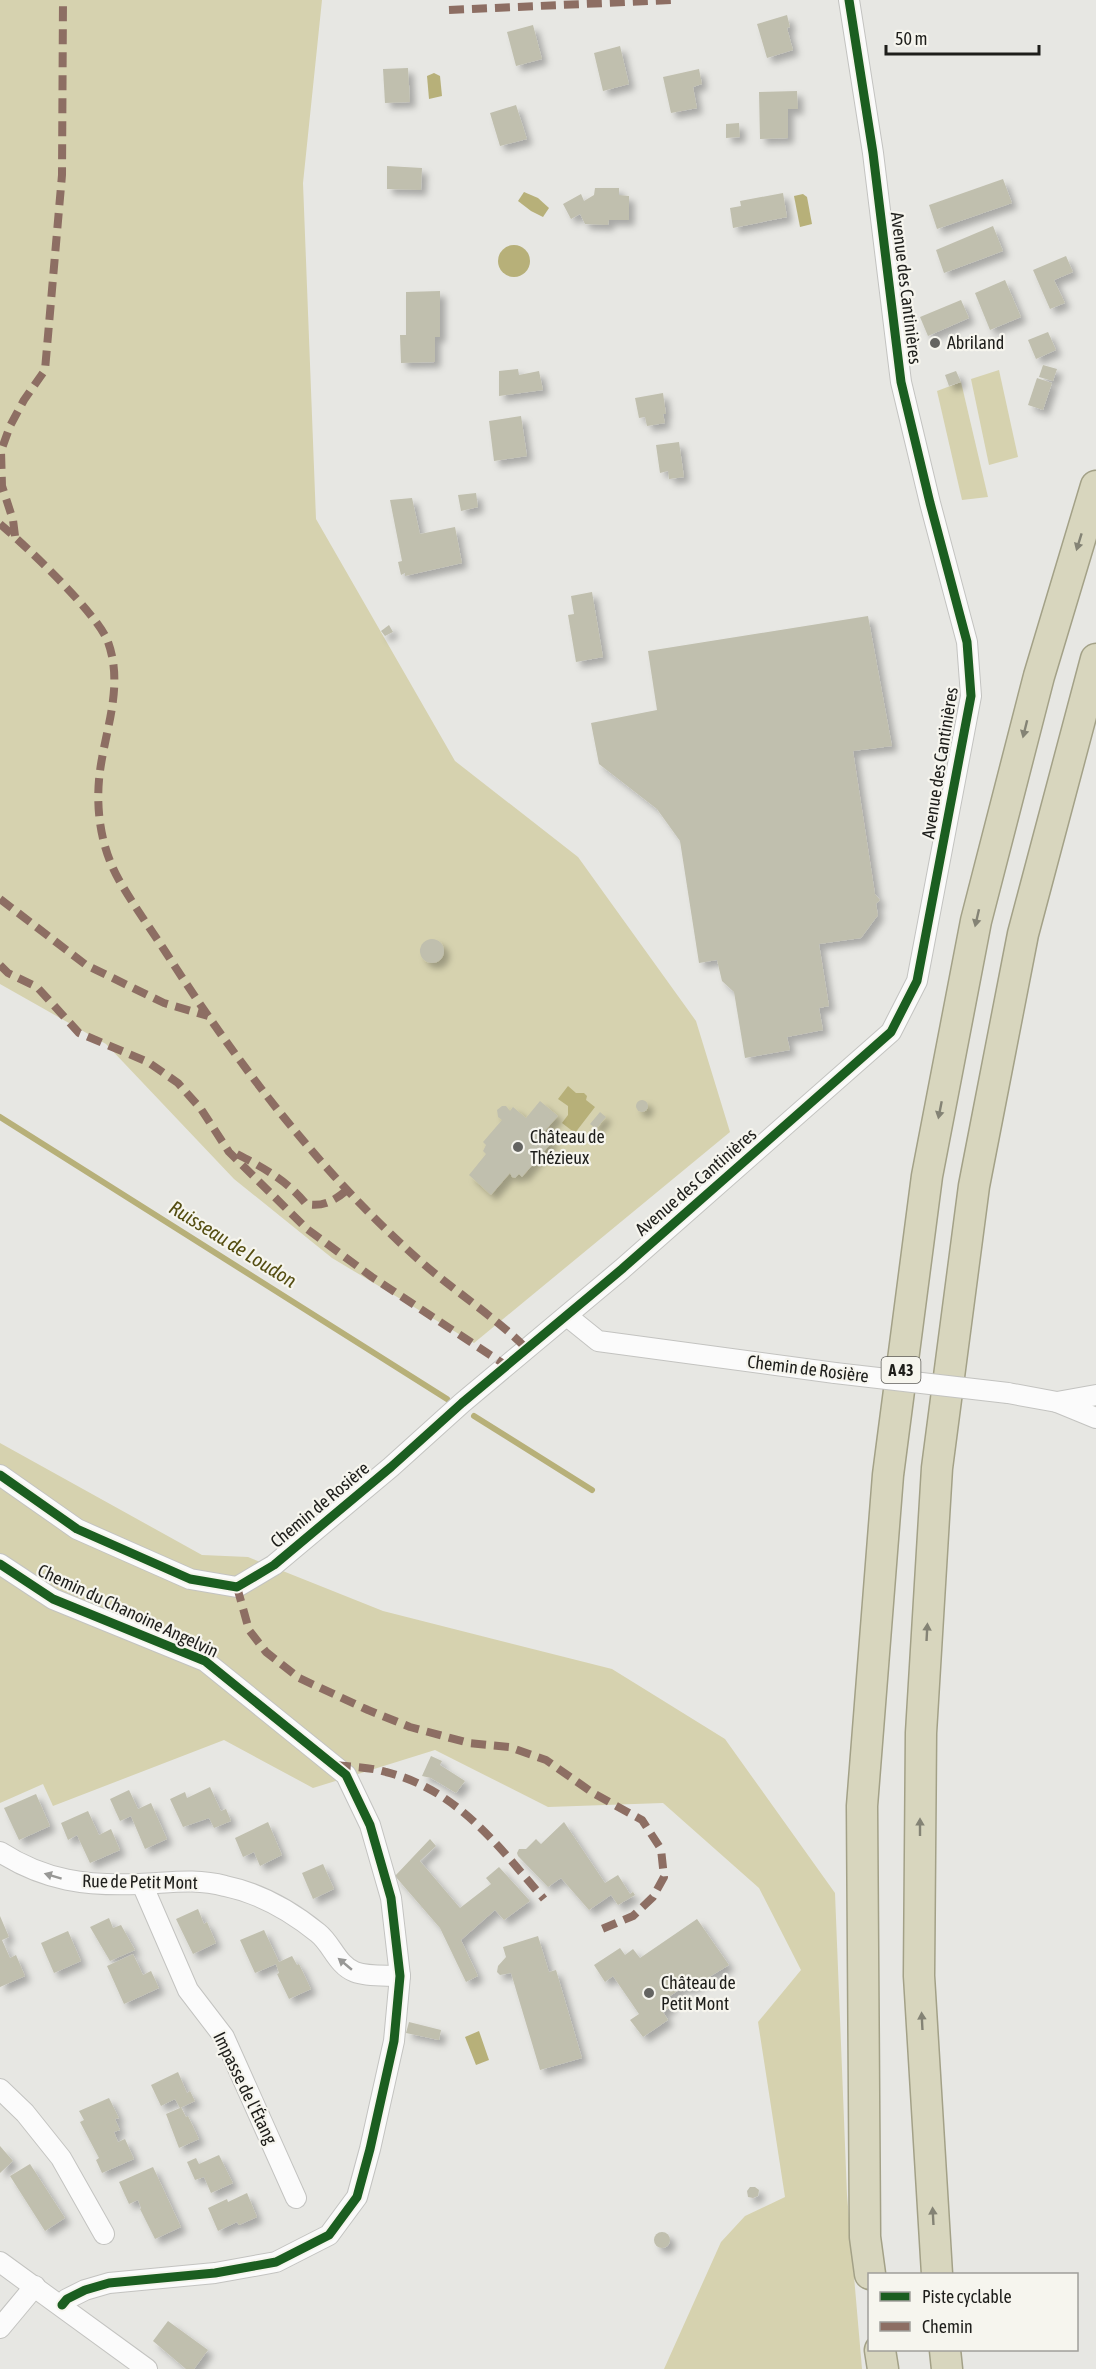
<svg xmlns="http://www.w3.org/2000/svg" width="1096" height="2369" viewBox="0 0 1096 2369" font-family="'Asap Condensed',sans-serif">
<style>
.green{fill:#d6d2af}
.water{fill:#b7b079}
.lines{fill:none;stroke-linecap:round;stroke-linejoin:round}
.stream{stroke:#b7b079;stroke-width:6}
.building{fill:#c0bfae;filter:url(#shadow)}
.minor-casing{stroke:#c3c3c0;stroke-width:22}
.highway-casing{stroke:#a3a187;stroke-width:33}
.minor{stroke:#fbfbfb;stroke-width:20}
.highway{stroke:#d8d6be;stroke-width:30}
.minor-bridge-casing{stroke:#c3c3c0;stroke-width:22;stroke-linecap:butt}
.minor-bridge{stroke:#fbfbfb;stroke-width:20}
.quiet{stroke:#8d6e63;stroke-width:8;stroke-dasharray:15 8;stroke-linecap:butt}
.cycleway-casing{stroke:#f6f5ee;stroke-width:13}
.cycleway{stroke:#1b5e20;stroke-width:9}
.oneway{fill:#848375}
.oneway2{fill:#989896}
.poi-dot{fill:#646461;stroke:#f6f5ee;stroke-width:2}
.labels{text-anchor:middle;stroke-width:4.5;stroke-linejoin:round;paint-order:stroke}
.shield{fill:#f6f5ee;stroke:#5f5e5a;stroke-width:1.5}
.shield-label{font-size:16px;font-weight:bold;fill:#1e1e1b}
.street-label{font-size:18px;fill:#1e1e1b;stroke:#f6f5ee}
.poi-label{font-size:18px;fill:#1e1e1b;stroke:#f6f5ee;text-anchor:start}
.water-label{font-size:20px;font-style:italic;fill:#544d11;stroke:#f6f5ee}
</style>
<defs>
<filter id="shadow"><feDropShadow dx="5.5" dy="5.5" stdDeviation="3" flood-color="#0004"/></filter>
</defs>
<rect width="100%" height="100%" fill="#e7e7e3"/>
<g class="green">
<polygon points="0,0 322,0 303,183 316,519 455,761 578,857 696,1021 730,1132 474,1343 332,1258 234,1179 106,1044 0,984"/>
<polygon points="999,370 1018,457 989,465 971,379"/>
<polygon points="961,382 988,497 962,500 937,391"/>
<polygon points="0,1443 202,1555 248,1557 383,1611 612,1669 725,1739 835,1893 847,2195 862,2369 664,2369 721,2242 745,2216 785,2197 758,2022 801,1970 759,1888 663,1803 548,1807 435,1750 313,1788 224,1740 53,1806 43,1784 0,1803"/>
</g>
<g class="water">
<polygon points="434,73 440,76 442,96 429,99 427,76"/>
<polygon points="524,192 538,198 549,208 543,217 531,211 518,201"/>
<polygon points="803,194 807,197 812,224 800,227 794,196"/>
<circle cx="514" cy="261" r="16"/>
<polygon points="568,1086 576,1093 584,1093 587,1096 586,1100 595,1107 575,1133 562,1123 568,1115 568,1106 558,1099"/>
<polygon points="479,2031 489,2060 476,2065 465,2037"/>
</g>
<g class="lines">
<g class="stream">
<polyline points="0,1117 447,1399"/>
<polyline points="474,1416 592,1490"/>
</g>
</g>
<g class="building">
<polygon points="787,15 790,27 787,28 793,50 767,58 757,24"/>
<polygon points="533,25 542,59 516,66 507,32"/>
<polygon points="620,46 629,84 603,91 594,53"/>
<polygon points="408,68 410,102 385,103 383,69"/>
<polygon points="699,69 702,84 693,87 697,108 671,113 663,77"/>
<polygon points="797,91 798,109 788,109 788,138 760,139 759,92"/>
<polygon points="516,105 527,139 500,146 490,113"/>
<polygon points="739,123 740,137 726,138 726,124"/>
<polygon points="387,166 422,168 421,190 387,189"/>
<polygon points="1003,179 1012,203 937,229 929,205"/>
<polygon points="595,188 619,188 619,195 629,196 629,220 609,220 608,225 585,224 580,214 571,219 563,204 581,194 584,201 594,195"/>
<polygon points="783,193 787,217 733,228 730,208 741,206 740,201"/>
<polygon points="993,226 1003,251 944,273 936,250"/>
<polygon points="1066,256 1073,272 1054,280 1065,303 1050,309 1033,270"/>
<polygon points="1005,280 1021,317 990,330 975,293"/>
<polygon points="440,291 440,337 435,337 435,362 401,363 400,335 406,335 406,292"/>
<polygon points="961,300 969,318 928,336 920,317"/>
<polygon points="1048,332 1056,350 1036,359 1028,340"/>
<polygon points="1043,365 1057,369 1053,381 1039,377"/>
<polygon points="518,369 519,375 539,371 543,390 499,396 499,371"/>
<polygon points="956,371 961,382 949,386 945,375"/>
<polygon points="1037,378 1052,383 1043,410 1028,405"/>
<polygon points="663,393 666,414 663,414 665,423 647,426 645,417 639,418 635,398"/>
<polygon points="521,416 527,456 494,461 489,421"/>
<polygon points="679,442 684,477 669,479 668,471 660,473 656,445"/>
<polygon points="476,493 478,507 461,511 458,495"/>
<polygon points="412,498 420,534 455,527 462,563 405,576 405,573 401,575 398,562 402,561 390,500"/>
<polygon points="592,592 603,657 576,662 568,615 574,614 571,596"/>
<polygon points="868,616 892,746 853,751 875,894 880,900 876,904 878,915 861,938 819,944 829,1006 819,1008 823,1030 787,1037 790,1050 745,1058 734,992 722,981 717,960 699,963 680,841 657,809 599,764 591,723 657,710 648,651"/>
<polygon points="389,625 393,632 385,636 381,631"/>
<circle cx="432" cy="951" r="12"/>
<circle cx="642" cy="1106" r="6"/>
<polygon points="540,1101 558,1116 543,1133 553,1141 522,1177 519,1174 515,1178 512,1177 510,1173 491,1195 469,1175 486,1154 483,1151 486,1145 483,1142 502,1120 498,1117 497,1110 502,1106 506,1106 510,1111 513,1107 526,1118"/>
<polygon points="600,1112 606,1117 596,1129 590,1124"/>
<polygon points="431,1756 442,1761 440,1765 465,1781 456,1793 431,1778 422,1776"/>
<polygon points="210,1787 221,1811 226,1809 231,1821 214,1828 209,1818 183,1827 170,1799 185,1792 187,1798"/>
<polygon points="129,1790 138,1809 151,1803 167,1839 145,1849 131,1816 120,1821 110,1799"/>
<polygon points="36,1794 50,1826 19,1840 4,1808"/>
<polygon points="88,1811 99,1835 111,1829 120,1850 90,1863 77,1835 68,1840 61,1823"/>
<polygon points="268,1822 282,1855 260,1866 254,1852 243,1857 235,1838"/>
<polygon points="564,1822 605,1883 618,1875 630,1894 633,1892 635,1895 618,1905 611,1895 589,1910 561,1878 548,1887 518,1856 517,1853 519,1849 526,1849 536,1839 541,1844"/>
<polygon points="430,1839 436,1846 420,1861 460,1908 491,1884 486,1878 499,1867 530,1901 504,1920 495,1910 461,1940 478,1976 466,1982 440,1928 395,1876"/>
<polygon points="323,1864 334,1889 313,1899 302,1873"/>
<polygon points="198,1909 204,1924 207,1922 216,1943 193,1954 176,1919"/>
<polygon points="0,1916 9,1937 2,1940 10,1958 16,1955 25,1976 0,1987"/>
<polygon points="109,1918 113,1928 121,1925 135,1950 110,1961 90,1927"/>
<polygon points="697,1919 729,1965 691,1988 682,1988 667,1998 672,2006 663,2012 668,2020 643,2037 630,2020 639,2014 613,1976 605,1982 594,1965 620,1948 625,1955 633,1949 640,1958"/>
<polygon points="264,1930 279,1962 292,1956 297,1965 299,1964 311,1989 289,1999 277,1974 279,1973 276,1964 255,1973 240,1940"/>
<polygon points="68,1931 81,1961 54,1973 41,1943"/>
<polygon points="538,1936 549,1972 556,1970 582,2058 540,2070 511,1973 500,1975 497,1972 498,1966 506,1957 503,1947"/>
<polygon points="133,1954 143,1975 151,1971 159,1988 124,2004 107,1966"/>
<polygon points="409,2022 441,2030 439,2040 406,2033"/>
<polygon points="178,2072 187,2093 190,2091 195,2101 180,2108 181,2107 186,2117 188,2116 199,2139 179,2148 166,2114 180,2108 175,2099 161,2106 151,2085"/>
<polygon points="109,2098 119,2118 115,2119 120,2130 114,2132 118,2142 125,2139 134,2159 102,2173 96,2160 99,2158 80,2122 84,2120 79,2111"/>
<polygon points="0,2146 13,2161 0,2173"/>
<polygon points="219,2155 233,2183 211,2193 204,2177 195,2180 187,2162 196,2158 199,2164"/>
<polygon points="30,2164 65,2218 45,2231 10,2176"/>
<polygon points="153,2167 181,2227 155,2239 140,2209 141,2208 138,2200 129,2204 119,2182"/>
<polygon points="750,2187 755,2187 759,2190 758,2196 753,2198 748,2197 747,2191"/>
<polygon points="247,2193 257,2217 239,2225 237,2222 218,2231 208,2208 227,2199 228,2202"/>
<circle cx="662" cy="2240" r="8"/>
<polygon points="168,2321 208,2350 194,2369 186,2369 153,2341"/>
</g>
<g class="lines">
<g class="minor-casing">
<g id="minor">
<polyline points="567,1316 598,1341 835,1373"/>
<polyline points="1008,1393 1057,1402"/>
<polyline points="1096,1395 1057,1402 1096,1418"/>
<polyline points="0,1475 77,1529 190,1579 237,1587 274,1565 391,1467 462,1403 622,1269 891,1032 917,981 971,696 967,642 930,503 901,382 873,153 849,0"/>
<polyline points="0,1564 53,1599 205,1661 346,1775 370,1825 391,1898 400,1976 394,2041 370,2149 357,2197 329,2235 276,2262 215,2273 109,2283 85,2290 67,2299 62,2305"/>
<path d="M0 1852C45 1881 87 1886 139 1884 169 1883 195 1878 225 1886 259 1893 291 1911 318 1933 332 1944 337 1965 355 1972 368 1977 387 1975 400 1976"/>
<polyline points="142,1884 188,1990 224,2037 296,2198"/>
<polyline points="0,2089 25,2113 61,2158 104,2234"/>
<polyline points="0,2262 147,2369"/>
<polyline points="0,2328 35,2286"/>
</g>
</g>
<g class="highway-casing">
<g id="highway">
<polyline points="870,2274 865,2237 862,1806 888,1475 927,1176 976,921 1039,676 1096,486"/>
<polyline points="937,2274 919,1976 921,1733 937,1468 974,1186 1023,934 1096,659"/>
<polyline points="880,2350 883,2369"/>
<polyline points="945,2350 947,2369"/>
</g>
</g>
<use href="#minor" class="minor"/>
<use href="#highway" class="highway"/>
<g class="minor-bridge-casing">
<polyline id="minor-bridge" points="835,1373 1008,1393"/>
</g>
<use href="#minor-bridge" class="minor-bridge"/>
<g class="quiet">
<polyline points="449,10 672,0"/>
<path d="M0 524C25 545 98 614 108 642 125 689 103 734 99 780 96 814 102 850 119 880 135 908 155 935 172 962 243 1071 322 1174 419 1260 454 1291 494 1316 527 1349"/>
<polyline points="15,536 13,520 2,486 1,451 10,426 24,400 45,370 62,175 63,0"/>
<polyline points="0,899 86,965 164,1003 208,1016"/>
<polyline points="0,965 8,973 37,987 79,1033 148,1062 178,1083 201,1109 229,1152 307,1229 372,1277 507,1366"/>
<path d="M237 1154C262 1167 288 1181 306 1204 323 1207 334 1201 347 1190"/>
<polyline points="237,1587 249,1630 266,1652 299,1678 368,1710 410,1727 469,1743 509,1747 546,1760 593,1793 642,1820 661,1849 664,1877 653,1897 633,1916 602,1929"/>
<path d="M336 1765C352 1767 370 1767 386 1772 458 1790 498 1846 544 1899"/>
</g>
<g class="cycleway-casing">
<g id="cycleway">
<polyline points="0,1475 77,1529 190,1579 237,1587 274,1565 391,1467 462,1403 622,1269 891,1032 917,981 971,696 967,642 930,503 901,382 873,153 849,0"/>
<polyline points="0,1564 53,1599 205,1661 346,1775 370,1825 391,1898 400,1976 394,2041 370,2149 357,2197 329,2235 276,2262 215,2273 109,2283 85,2290 67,2299 62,2305"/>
</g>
</g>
<use href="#cycleway" class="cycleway"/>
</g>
<defs><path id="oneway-solid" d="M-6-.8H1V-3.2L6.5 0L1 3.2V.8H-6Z" transform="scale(1.5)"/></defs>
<g class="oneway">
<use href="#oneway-solid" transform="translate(1079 542) rotate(107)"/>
<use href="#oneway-solid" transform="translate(1025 729) rotate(104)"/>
<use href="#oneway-solid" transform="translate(977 918) rotate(103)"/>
<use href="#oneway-solid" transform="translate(940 1110) rotate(101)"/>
<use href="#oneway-solid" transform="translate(927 1632) rotate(-87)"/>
<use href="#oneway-solid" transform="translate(920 1827) rotate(-90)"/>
<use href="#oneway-solid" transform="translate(922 2021) rotate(-93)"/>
<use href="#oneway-solid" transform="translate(933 2216) rotate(-93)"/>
</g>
<g class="oneway2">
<use href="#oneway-solid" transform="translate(53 1876) rotate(-163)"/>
<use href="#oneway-solid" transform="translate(345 1964) rotate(-140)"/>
</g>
<g class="poi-dot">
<circle cx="935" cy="343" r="6"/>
<circle cx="518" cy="1147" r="6"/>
<circle cx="649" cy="1993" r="6"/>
</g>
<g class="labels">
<rect class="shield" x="881.5" y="1357" width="39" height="26" rx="4.5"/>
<g class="shield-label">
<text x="901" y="1376">A 43</text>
</g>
<g class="street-label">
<text transform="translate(906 288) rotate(83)" y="6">Avenue des Cantinières</text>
<text transform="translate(940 763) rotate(-81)" y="6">Avenue des Cantinières</text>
<text transform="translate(696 1182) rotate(-41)" y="6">Avenue des Cantinières</text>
<text transform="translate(808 1369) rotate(7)" y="6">Chemin de Rosière</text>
<text transform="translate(320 1505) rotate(-40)" y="6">Chemin de Rosière</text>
<text transform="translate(128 1611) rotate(25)" y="6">Chemin du Chanoine Angelvin</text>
<text transform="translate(140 1882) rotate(1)" y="6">Rue de Petit Mont</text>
<text transform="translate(245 2088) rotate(64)" y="6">Impasse de l'Étang</text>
</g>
<g class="poi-label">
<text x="947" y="349">Abriland</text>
<text x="530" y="1143">Château de<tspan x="530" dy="21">Thézieux</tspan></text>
<text x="661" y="1989">Château de<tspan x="661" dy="21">Petit Mont</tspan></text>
</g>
<g class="water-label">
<text transform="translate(233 1244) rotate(32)" y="7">Ruisseau de Loudon</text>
</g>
</g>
<rect x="868" y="2273" width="210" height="78" fill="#f6f5ee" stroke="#a09f9a" stroke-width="1.5"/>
<rect x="880" y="2292" width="30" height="9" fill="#1b5e20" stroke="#a09f9a" stroke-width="1.5"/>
<text x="922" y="2303" font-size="18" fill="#1e1e1b">Piste cyclable</text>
<rect x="880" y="2322" width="30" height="9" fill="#8d6e63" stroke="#a09f9a" stroke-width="1.5"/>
<text x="922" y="2333" font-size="18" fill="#1e1e1b">Chemin</text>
<path d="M886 45v9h153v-9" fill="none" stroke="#1e1e1b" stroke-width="3"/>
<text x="895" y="45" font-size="18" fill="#1e1e1b" stroke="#f6f5ee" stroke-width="4.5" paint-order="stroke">50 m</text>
</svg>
